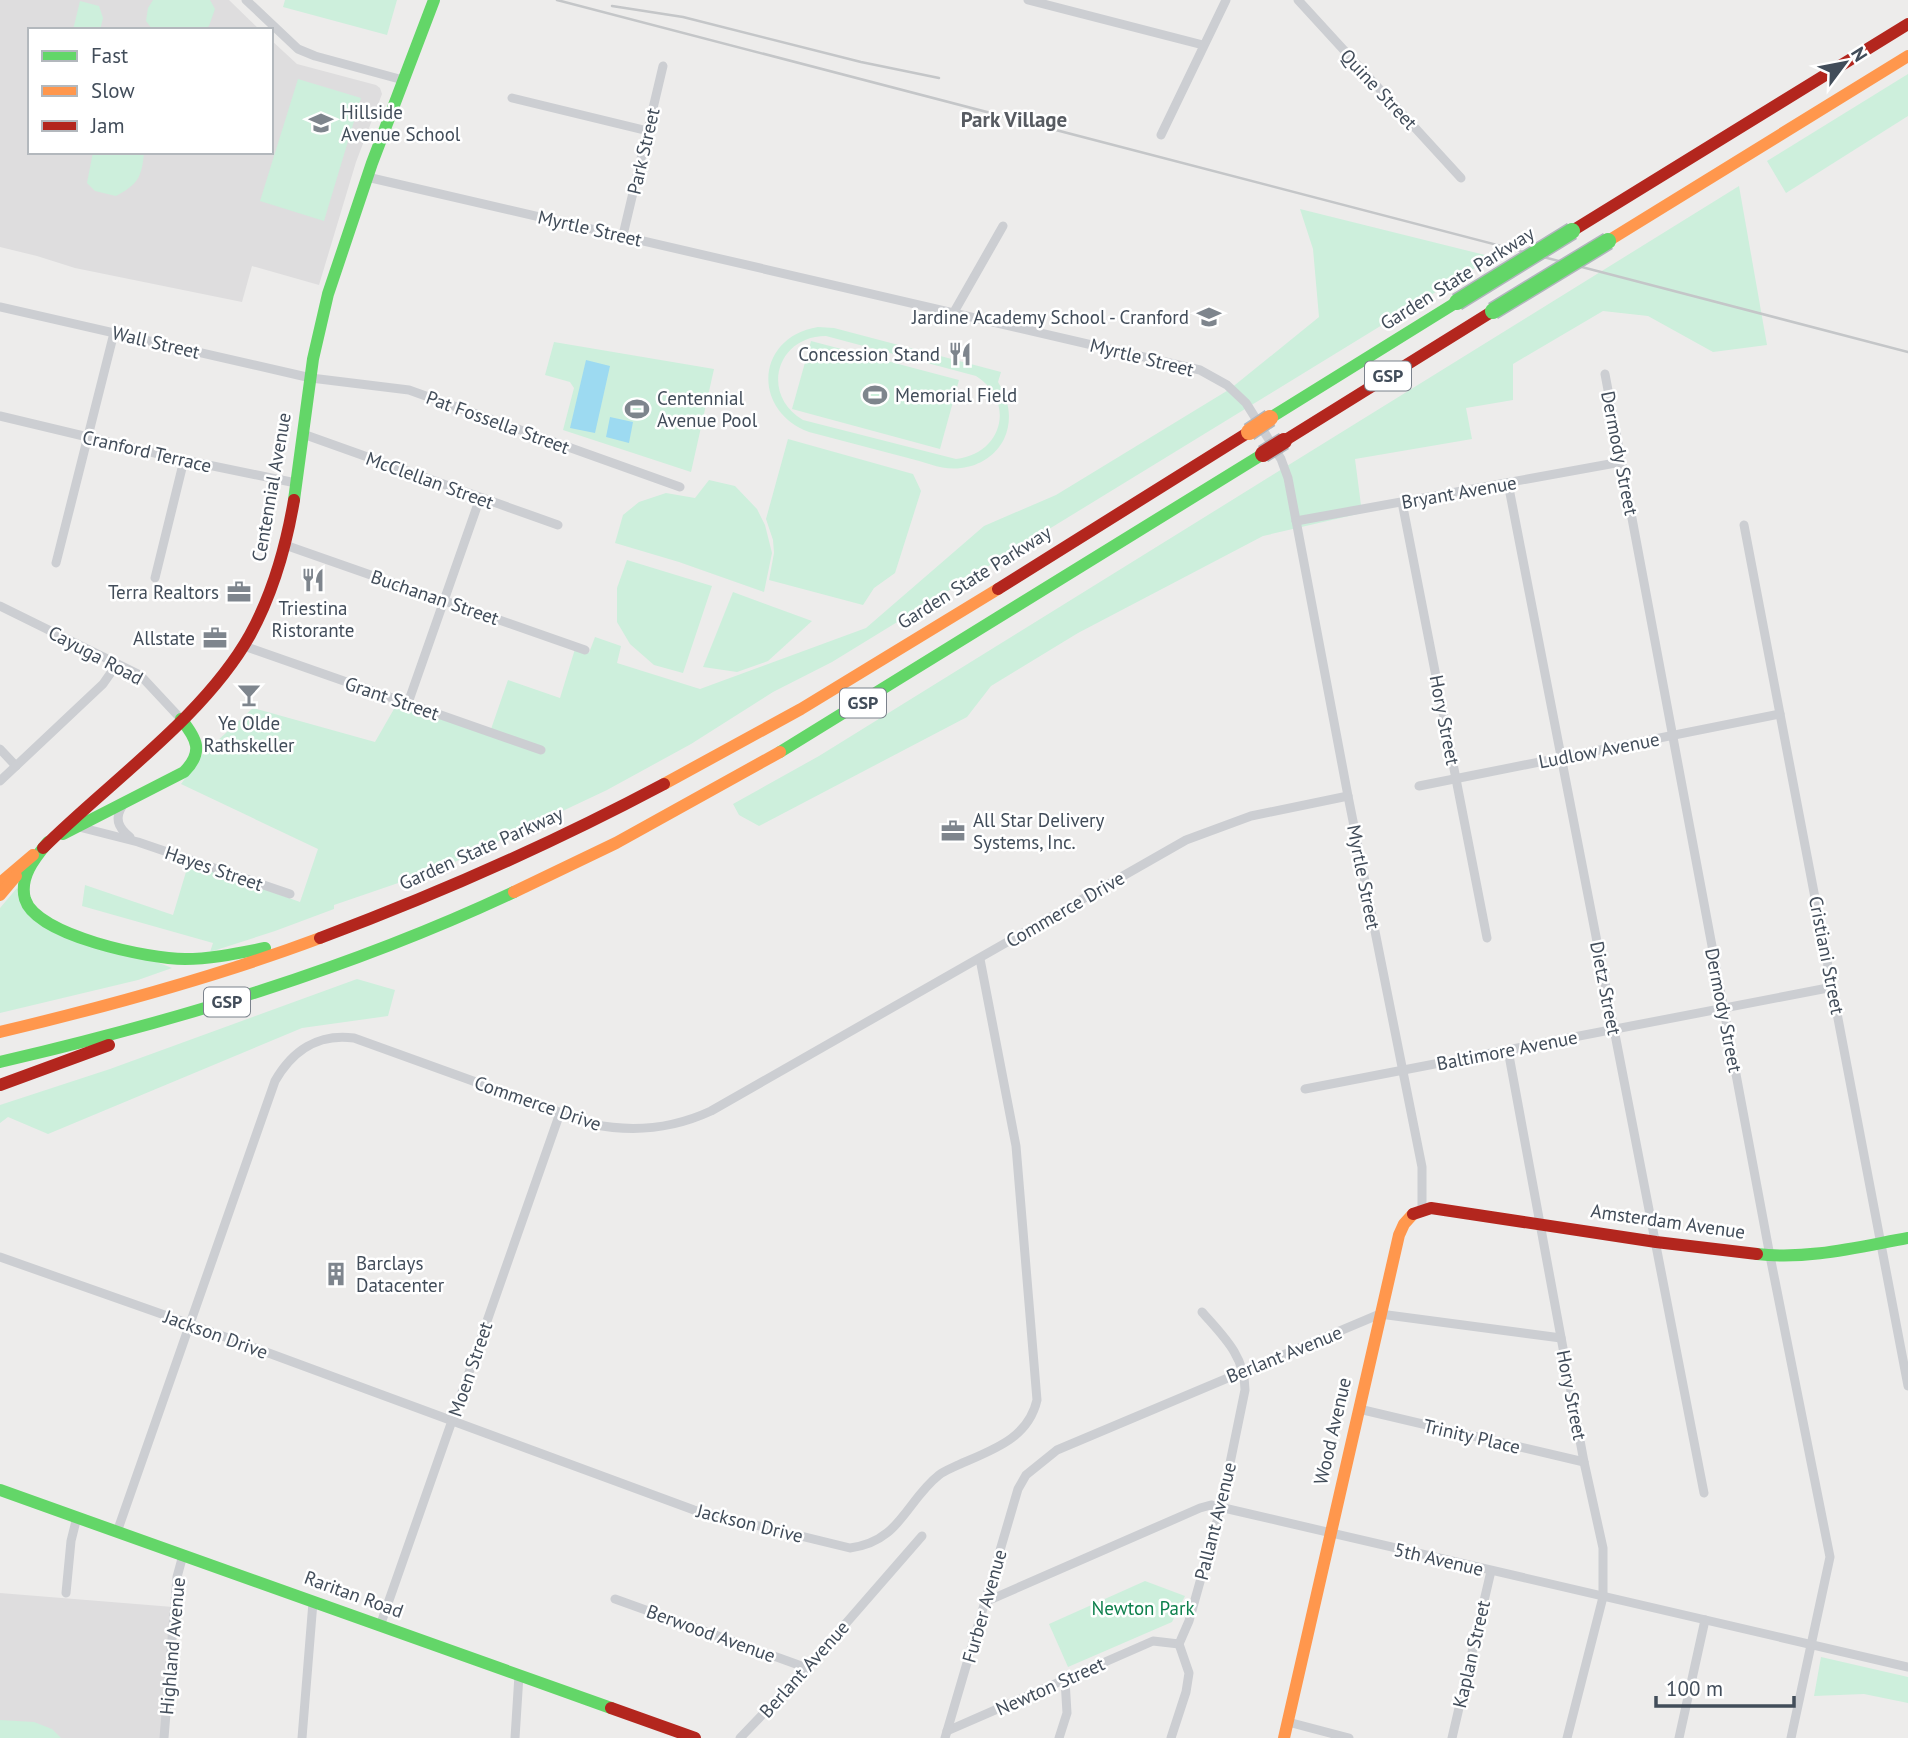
<svg xmlns="http://www.w3.org/2000/svg" width="1908" height="1738" viewBox="0 0 1908 1738" font-family="'PT Sans',sans-serif">
<style>
.education{fill:#deddde}
.green{fill:#cdefdc;fill-rule:evenodd}
.water{fill:#9ddaf1}
.lines{fill:none;stroke-linecap:round;stroke-linejoin:round}
.street{stroke:#ccced2;stroke-width:9}
.fast{stroke:#63d668;stroke-width:12}
.slow{stroke:#ff974d;stroke-width:12}
.jam{stroke:#b3261e;stroke-width:12}
.rail{stroke:#c4c6c8;stroke-width:2.5}
.fast-bridge-casing{stroke:#b0b5bc;stroke-width:19;stroke-linecap:butt}
.slow-bridge-casing{stroke:#b0b5bc;stroke-width:19;stroke-linecap:butt}
.jam-bridge-casing{stroke:#b0b5bc;stroke-width:19;stroke-linecap:butt}
.fast-bridge{stroke:#63d668;stroke-width:16}
.slow-bridge{stroke:#ff974d;stroke-width:16}
.jam-bridge{stroke:#b3261e;stroke-width:16}
.labels{text-anchor:middle;stroke-width:5;stroke-linejoin:round;paint-order:stroke}
.shield{fill:#fff;stroke:#7b828c;stroke-width:2}
.shield-label{font-size:18px;font-weight:bold;fill:#424d5a}
.street-label{font-size:19px;fill:#424d5a;stroke:#fff}
.poi-label{font-size:19px;fill:#424d5a;stroke:#fff;text-anchor:start}
.park-label{font-size:19px;fill:#0e804d;stroke:#fff}
.neighbourhood-label{font-size:21px;font-weight:bold;fill:#575b61;stroke:#fff}
</style>
<rect width="100%" height="100%" fill="#edeceb"/>
<g class="education">
<polygon points="0,0 229,0 260,30 30,30 30,152 271,152 271,40 297,64 376,85 380,88 382,94 356,162 319,285 252,266 242,302 75,268 37,256 0,247"/>
<polygon points="0,1593 173,1607 163,1738 0,1738"/>
</g>
<g class="green">
<polygon points="153,0 210,0 215,9 209,26 203,30 143,30 144,27 152,29 146,21 148,8"/>
<polygon points="285,0 397,0 387,35 283,7"/>
<polygon points="80,1 99,6 103,18 100,30 73,30"/>
<polygon points="1908,74 1908,116 1786,193 1767,161"/>
<polygon points="298,79 361,98 324,221 260,201"/>
<path d="M93 152H144C142 177 138 184 116 196L95 191 87 183Z"/>
<polygon points="1739,186 1767,345 1713,352 1648,316 1603,311 1513,364 1513,400 1466,408 1472,439 1355,459 1362,513 1263,536 1078,633 991,686 967,717 759,826 739,815 733,804 819,756"/>
<polygon points="1300,209 1493,257 832,662 773,692 691,744 607,790 442,868 334,905 334,909 275,931 210,952 213,943 82,906 85,885 173,915 189,862 300,902 318,849 181,784 202,755 253,708 375,742 398,702 490,732 508,680 560,698 575,649 589,653 595,637 621,646 617,663 700,689 866,628 984,526 1056,495 1230,389 1319,317 1313,249"/>
<path d="M818 327 834 328 1001 372 998 382C1009 400 1013 419 1004 439 996 455 980 466 961 468 944 471 925 462 908 458 875 449 842 441 809 432 751 410 756 337 818 327ZM826 336 976 376C1016 401 1003 454 956 459L803 420C760 395 776 336 826 336Z"/>
<polygon points="811,341 959,380 940,449 792,409"/>
<polygon points="554,342 714,369 691,472 563,430 574,388 570,382 545,375"/>
<polygon points="788,439 913,474 921,491 895,573 874,588 863,605 769,580 774,553 773,540 766,519"/>
<polygon points="709,480 735,486 757,509 765,525 772,553 764,592 679,562 615,543 623,515 639,502 666,493 695,498"/>
<polygon points="627,560 712,586 683,673 654,665 630,644 617,622 617,588"/>
<polygon points="733,592 812,621 768,661 737,672 703,667"/>
<polygon points="17,888 25,911 172,968 138,980 0,1013 0,908"/>
<polygon points="357,979 395,990 388,1016 302,1028 48,1134 8,1117 0,1123 0,1105 110,1069"/>
<polygon points="1145,1581 1185,1596 1172,1622 1068,1667 1049,1624"/>
<polygon points="1821,1657 1908,1677 1908,1703 1864,1694 1814,1696"/>
<polygon points="0,1720 34,1722 52,1729 61,1738 0,1738"/>
</g>
<g class="water">
<polygon points="586,360 610,366 595,433 570,428"/>
<polygon points="610,417 633,422 629,443 606,437"/>
</g>
<g class="lines">
<g class="street">
<polyline points="246,0 298,49 315,56 403,80"/>
<polyline points="1028,0 1203,45"/>
<polyline points="1298,0 1461,178"/>
<polyline points="512,98 648,131"/>
<polyline points="1161,135 1226,0"/>
<polyline points="367,177 1200,370 1227,385 1246,403 1281,459 1288,478 1348,796 1422,1167 1422,1209"/>
<polyline points="623,235 663,66"/>
<polyline points="0,307 311,378 409,390 680,487"/>
<polyline points="954,312 1003,226"/>
<polyline points="1605,374 1770,1256 1830,1557 1791,1738"/>
<polyline points="0,416 184,460 296,483"/>
<polyline points="303,434 558,525"/>
<polyline points="1508,483 1704,1493"/>
<polyline points="1402,502 1487,938"/>
<polyline points="1296,521 1621,462"/>
<polyline points="1744,525 1908,1386"/>
<polyline points="285,545 585,650"/>
<polyline points="56,563 114,333"/>
<polyline points="155,578 184,460"/>
<polyline points="0,606 140,675 181,719"/>
<polyline points="244,646 541,750"/>
<polyline points="408,703 480,498"/>
<polyline points="0,749 16,766"/>
<polyline points="0,781 103,684 117,664"/>
<polyline points="1419,786 1780,714"/>
<path d="M123 805C114 818 118 828 130 837"/>
<polyline points="79,827 138,842 290,894"/>
<polyline points="1508,1050 1584,1462 1603,1548 1603,1597 1567,1738"/>
<polyline points="1305,1089 1833,987"/>
<path d="M0 1257 190 1324 694 1510 850 1548C900 1542 906 1501 939 1475 944 1471 952 1468 958 1465 992 1450 1028 1439 1037 1400L1016 1146 980 959"/>
<polyline points="1359,1409 1584,1462"/>
<path d="M117 1532 275 1081C292 1051 318 1033 354 1038L592 1124C634 1133 672 1129 711 1111L1186 840 1251 816 1348 796"/>
<polyline points="66,1593 71,1541 77,1517"/>
<polyline points="615,1599 807,1668"/>
<polyline points="985,1602 1200,1508 1211,1505 1908,1667"/>
<polyline points="380,1626 560,1113"/>
<polyline points="1288,1722 1349,1738"/>
<polyline points="947,1731 1153,1641 1179,1644"/>
<polyline points="164,1738 177,1577 183,1555"/>
<polyline points="302,1738 313,1602"/>
<polyline points="515,1738 519,1675"/>
<polyline points="740,1738 807,1668 922,1536"/>
<polyline points="945,1738 1018,1489 1026,1475 1057,1450 1380,1314 1561,1338"/>
<polyline points="1059,1738 1067,1713 1065,1680"/>
<path d="M1171 1738 1186 1692 1189 1673 1179 1644 1189 1621 1221 1507 1245 1390C1245 1356 1223 1336 1202 1312"/>
<polyline points="1452,1738 1491,1571"/>
<polyline points="1679,1738 1705,1620"/>
</g>
<g class="fast">
<polyline points="1270,418 1457,302"/>
<polyline points="294,500 313,359 328,294 372,163 434,0"/>
<polyline points="780,752 1263,454"/>
<path d="M63 834 184 772C204 752 197 739 181 719"/>
<path d="M48 842C35 858 19 877 25 899 36 936 150 959 185 959 212 959 239 953 265 948"/>
<path d="M0 1062C176 1021 350 969 514 892"/>
<path d="M1757 1254C1808 1260 1858 1247 1908 1238"/>
<polyline points="0,1490 611,1708"/>
</g>
<g class="slow">
<polyline points="1608,241 1908,56"/>
<polyline points="664,784 801,709 998,589"/>
<polyline points="0,883 33,855"/>
<polyline points="514,892 616,843 780,752"/>
<polyline points="0,895 16,876"/>
<path d="M0 1032C109 1006 216 977 320 938"/>
<polyline points="1284,1738 1399,1235 1404,1224 1413,1214"/>
</g>
<g class="jam">
<polyline points="1572,231 1908,24"/>
<polyline points="1284,441 1493,311"/>
<polyline points="998,589 1249,432"/>
<path d="M43 848C109 782 204 717 250 635 273 593 286 547 294 500"/>
<path d="M320 938C438 894 553 843 664 784"/>
<polyline points="0,1085 109,1045"/>
<polyline points="1413,1214 1431,1208 1656,1242 1757,1254"/>
<polyline points="611,1708 695,1738"/>
</g>
<g class="rail">
<polyline points="557,0 1908,352"/>
<polyline points="612,6 683,17 861,62 939,78"/>
</g>
<g class="fast-bridge-casing">
<g id="fast-bridge">
<polyline points="1457,302 1572,231"/>
<polyline points="1493,311 1608,241"/>
</g>
</g>
<g class="slow-bridge-casing">
<polyline id="slow-bridge" points="1249,432 1270,418"/>
</g>
<g class="jam-bridge-casing">
<polyline id="jam-bridge" points="1263,454 1284,441"/>
</g>
<use href="#fast-bridge" class="fast-bridge"/>
<use href="#slow-bridge" class="slow-bridge"/>
<use href="#jam-bridge" class="jam-bridge"/>
</g>
<defs>
<g id="school-bare" transform="scale(1.89)"><path d="M0-5L7-2L0 1L-7-2ZM-4 1L0 2.5L4 1V4Q0 6-4 4Z" fill="#7e858d" stroke="#fff" stroke-width="2.5" paint-order="stroke"/></g>
<g id="restaurant-bare" transform="scale(1.89)"><path d="M-5-6h1v4h1v-4h1v4h1v-4h1v5L-1.5 .5V6h-2V.5L-5-1ZM5-6V6H3V1.5H1.5Q1.5-4 5-6Z" fill="#7e858d" stroke="#fff" stroke-width="2.5" paint-order="stroke"/></g>
<g id="stadium-bare" transform="scale(1.89)"><path d="M0-5a6.5 5 0 1 0 0 10a6.5 5 0 1 0 0-10ZM-3.5-1.8h7v3.6h-7Z" fill="#7e858d" stroke="#fff" stroke-width="2.5" paint-order="stroke"/></g>
<g id="office-bare" transform="scale(1.89)"><path d="M-6-3h4V-5.5h4V-3h4V5H-6ZM-1-4.5V-3h2v-1.5ZM-6 0V1H6V0Z" fill="#7e858d" stroke="#fff" stroke-width="2.5" paint-order="stroke"/></g>
<g id="bar-bare" transform="scale(1.89)"><path d="M-6-5H6L.8 .8V4.5H3.5V6h-7V4.5H-.8V.8Z" fill="#7e858d" stroke="#fff" stroke-width="2.5" paint-order="stroke"/></g>
<g id="building-bare" transform="scale(1.89)"><path d="M-4-6H4V6H1V3H-1V6H-4ZM-2.5-4.3h1.7v1.8h-1.7ZM.8-4.3h1.7v1.8H.8ZM-2.5-1h1.7V.8h-1.7ZM.8-1h1.7V.8H.8Z" fill="#7e858d" stroke="#fff" stroke-width="2.5" paint-order="stroke"/></g>
</defs>
<g fill-rule="evenodd">
<use href="#school-bare" x="321" y="123"/>
<use href="#school-bare" x="1209" y="317"/>
<use href="#restaurant-bare" x="960" y="354"/>
<use href="#stadium-bare" x="875" y="395"/>
<use href="#stadium-bare" x="637" y="409"/>
<use href="#restaurant-bare" x="313" y="580"/>
<use href="#office-bare" x="239" y="592"/>
<use href="#office-bare" x="215" y="638"/>
<use href="#bar-bare" x="249" y="695"/>
<use href="#office-bare" x="953" y="831"/>
<use href="#building-bare" x="336" y="1274"/>
</g>
<g class="labels">
<g class="shield">
<rect x="1365" y="361.5" width="46" height="29" rx="5"/>
<rect x="840" y="688.5" width="46" height="29" rx="5"/>
<rect x="204" y="987.5" width="46" height="29" rx="5"/>
</g>
<g class="shield-label">
<text x="1388" y="382">GSP</text>
<text x="863" y="709">GSP</text>
<text x="227" y="1008">GSP</text>
</g>
<g class="street-label">
<text transform="translate(1379 89) rotate(47)" y="7">Quine Street</text>
<text transform="translate(643 151) rotate(-77)" y="7">Park Street</text>
<text transform="translate(590 228) rotate(13)" y="7">Myrtle Street</text>
<text transform="translate(1457 278) rotate(-32)" y="7">Garden State Parkway</text>
<text transform="translate(156 342) rotate(13)" y="7">Wall Street</text>
<text transform="translate(1142 357) rotate(14)" y="7">Myrtle Street</text>
<text transform="translate(498 422) rotate(20)" y="7">Pat Fossella Street</text>
<text transform="translate(147 451) rotate(13)" y="7">Cranford Terrace</text>
<text transform="translate(1620 453) rotate(79)" y="7">Dermody Street</text>
<text transform="translate(430 480) rotate(20)" y="7">McClellan Street</text>
<text transform="translate(271 487) rotate(-80)" y="7">Centennial Avenue</text>
<text transform="translate(1459 492) rotate(-10)" y="7">Bryant Avenue</text>
<text transform="translate(974 577) rotate(-32)" y="7">Garden State Parkway</text>
<text transform="translate(435 597) rotate(19)" y="7">Buchanan Street</text>
<text transform="translate(96 655) rotate(28)" y="7">Cayuga Road</text>
<text transform="translate(392 698) rotate(19)" y="7">Grant Street</text>
<text transform="translate(1445 720) rotate(79)" y="7">Hory Street</text>
<text transform="translate(1599 750) rotate(-11)" y="7">Ludlow Avenue</text>
<text transform="translate(481 848) rotate(-24)" y="7">Garden State Parkway</text>
<text transform="translate(214 868) rotate(19)" y="7">Hayes Street</text>
<text transform="translate(1364 877) rotate(79)" y="7">Myrtle Street</text>
<text transform="translate(1065 909) rotate(-30)" y="7">Commerce Drive</text>
<text transform="translate(1827 955) rotate(79)" y="7">Cristiani Street</text>
<text transform="translate(1606 988) rotate(79)" y="7">Dietz Street</text>
<text transform="translate(1724 1010) rotate(79)" y="7">Dermody Street</text>
<text transform="translate(1507 1050) rotate(-11)" y="7">Baltimore Avenue</text>
<text transform="translate(538 1103) rotate(19)" y="7">Commerce Drive</text>
<text transform="translate(1668 1221) rotate(8)" y="7">Amsterdam Avenue</text>
<text transform="translate(216 1334) rotate(20)" y="7">Jackson Drive</text>
<text transform="translate(1284 1354) rotate(-22)" y="7">Berlant Avenue</text>
<text transform="translate(470 1369) rotate(-71)" y="7">Moen Street</text>
<text transform="translate(1572 1395) rotate(79)" y="7">Hory Street</text>
<text transform="translate(1332 1431) rotate(-77)" y="7">Wood Avenue</text>
<text transform="translate(1472 1436) rotate(13)" y="7">Trinity Place</text>
<text transform="translate(1215 1521) rotate(-76)" y="7">Pallant Avenue</text>
<text transform="translate(750 1523) rotate(14)" y="7">Jackson Drive</text>
<text transform="translate(1439 1559) rotate(13)" y="7">5th Avenue</text>
<text transform="translate(354 1594) rotate(20)" y="7">Raritan Road</text>
<text transform="translate(984 1606) rotate(-74)" y="7">Furber Avenue</text>
<text transform="translate(711 1633) rotate(20)" y="7">Berwood Avenue</text>
<text transform="translate(172 1646) rotate(-85)" y="7">Highland Avenue</text>
<text transform="translate(1471 1654) rotate(-77)" y="7">Kaplan Street</text>
<text transform="translate(804 1669) rotate(-48)" y="7">Berlant Avenue</text>
<text transform="translate(1050 1686) rotate(-24)" y="7">Newton Street</text>
</g>
<g class="poi-label">
<text x="341" y="119">Hillside<tspan x="341" dy="22">Avenue School</tspan></text>
<text x="1189" y="324" text-anchor="end">Jardine Academy School - Cranford</text>
<text x="940" y="361" text-anchor="end">Concession Stand</text>
<text x="895" y="402">Memorial Field</text>
<text x="657" y="405">Centennial<tspan x="657" dy="22">Avenue Pool</tspan></text>
<text x="219" y="599" text-anchor="end">Terra Realtors</text>
<text x="313" y="615" text-anchor="middle">Triestina<tspan x="313" dy="22">Ristorante</tspan></text>
<text x="195" y="645" text-anchor="end">Allstate</text>
<text x="249" y="730" text-anchor="middle">Ye Olde<tspan x="249" dy="22">Rathskeller</tspan></text>
<text x="973" y="827">All Star Delivery<tspan x="973" dy="22">Systems, Inc.</tspan></text>
<text x="356" y="1270">Barclays<tspan x="356" dy="22">Datacenter</tspan></text>
</g>
<g class="park-label">
<text x="1143" y="1615">Newton Park</text>
</g>
<g class="neighbourhood-label">
<text x="1014" y="127">Park Village</text>
</g>
</g>
<rect x="28" y="28" width="245" height="126" fill="#ffffff" stroke="#b3b8bd" stroke-width="2"/>
<rect x="42" y="51" width="35" height="10" fill="#63d668" stroke="#b3b8bd" stroke-width="2"/>
<text x="91" y="63" font-size="21" fill="#424d5a">Fast</text>
<rect x="42" y="86" width="35" height="10" fill="#ff974d" stroke="#b3b8bd" stroke-width="2"/>
<text x="91" y="98" font-size="21" fill="#424d5a">Slow</text>
<rect x="42" y="121" width="35" height="10" fill="#b3261e" stroke="#b3b8bd" stroke-width="2"/>
<text x="91" y="133" font-size="21" fill="#424d5a">Jam</text>
<g transform="translate(1845 63) rotate(58)" stroke="#ffffff" stroke-width="5" paint-order="stroke">
<path d="M0-5L12 26L0 18L-12 26Z" fill="#424d5a"/>
<text y="-10" font-size="19" font-weight="bold" text-anchor="middle" fill="#424d5a">N</text>
</g>
<path d="M1656 1696v10h138v-10" fill="none" stroke="#424d5a" stroke-width="3.5"/>
<text x="1666" y="1696" font-size="21" fill="#424d5a" stroke="#ffffff" stroke-width="5" paint-order="stroke">100 m</text>
</svg>
